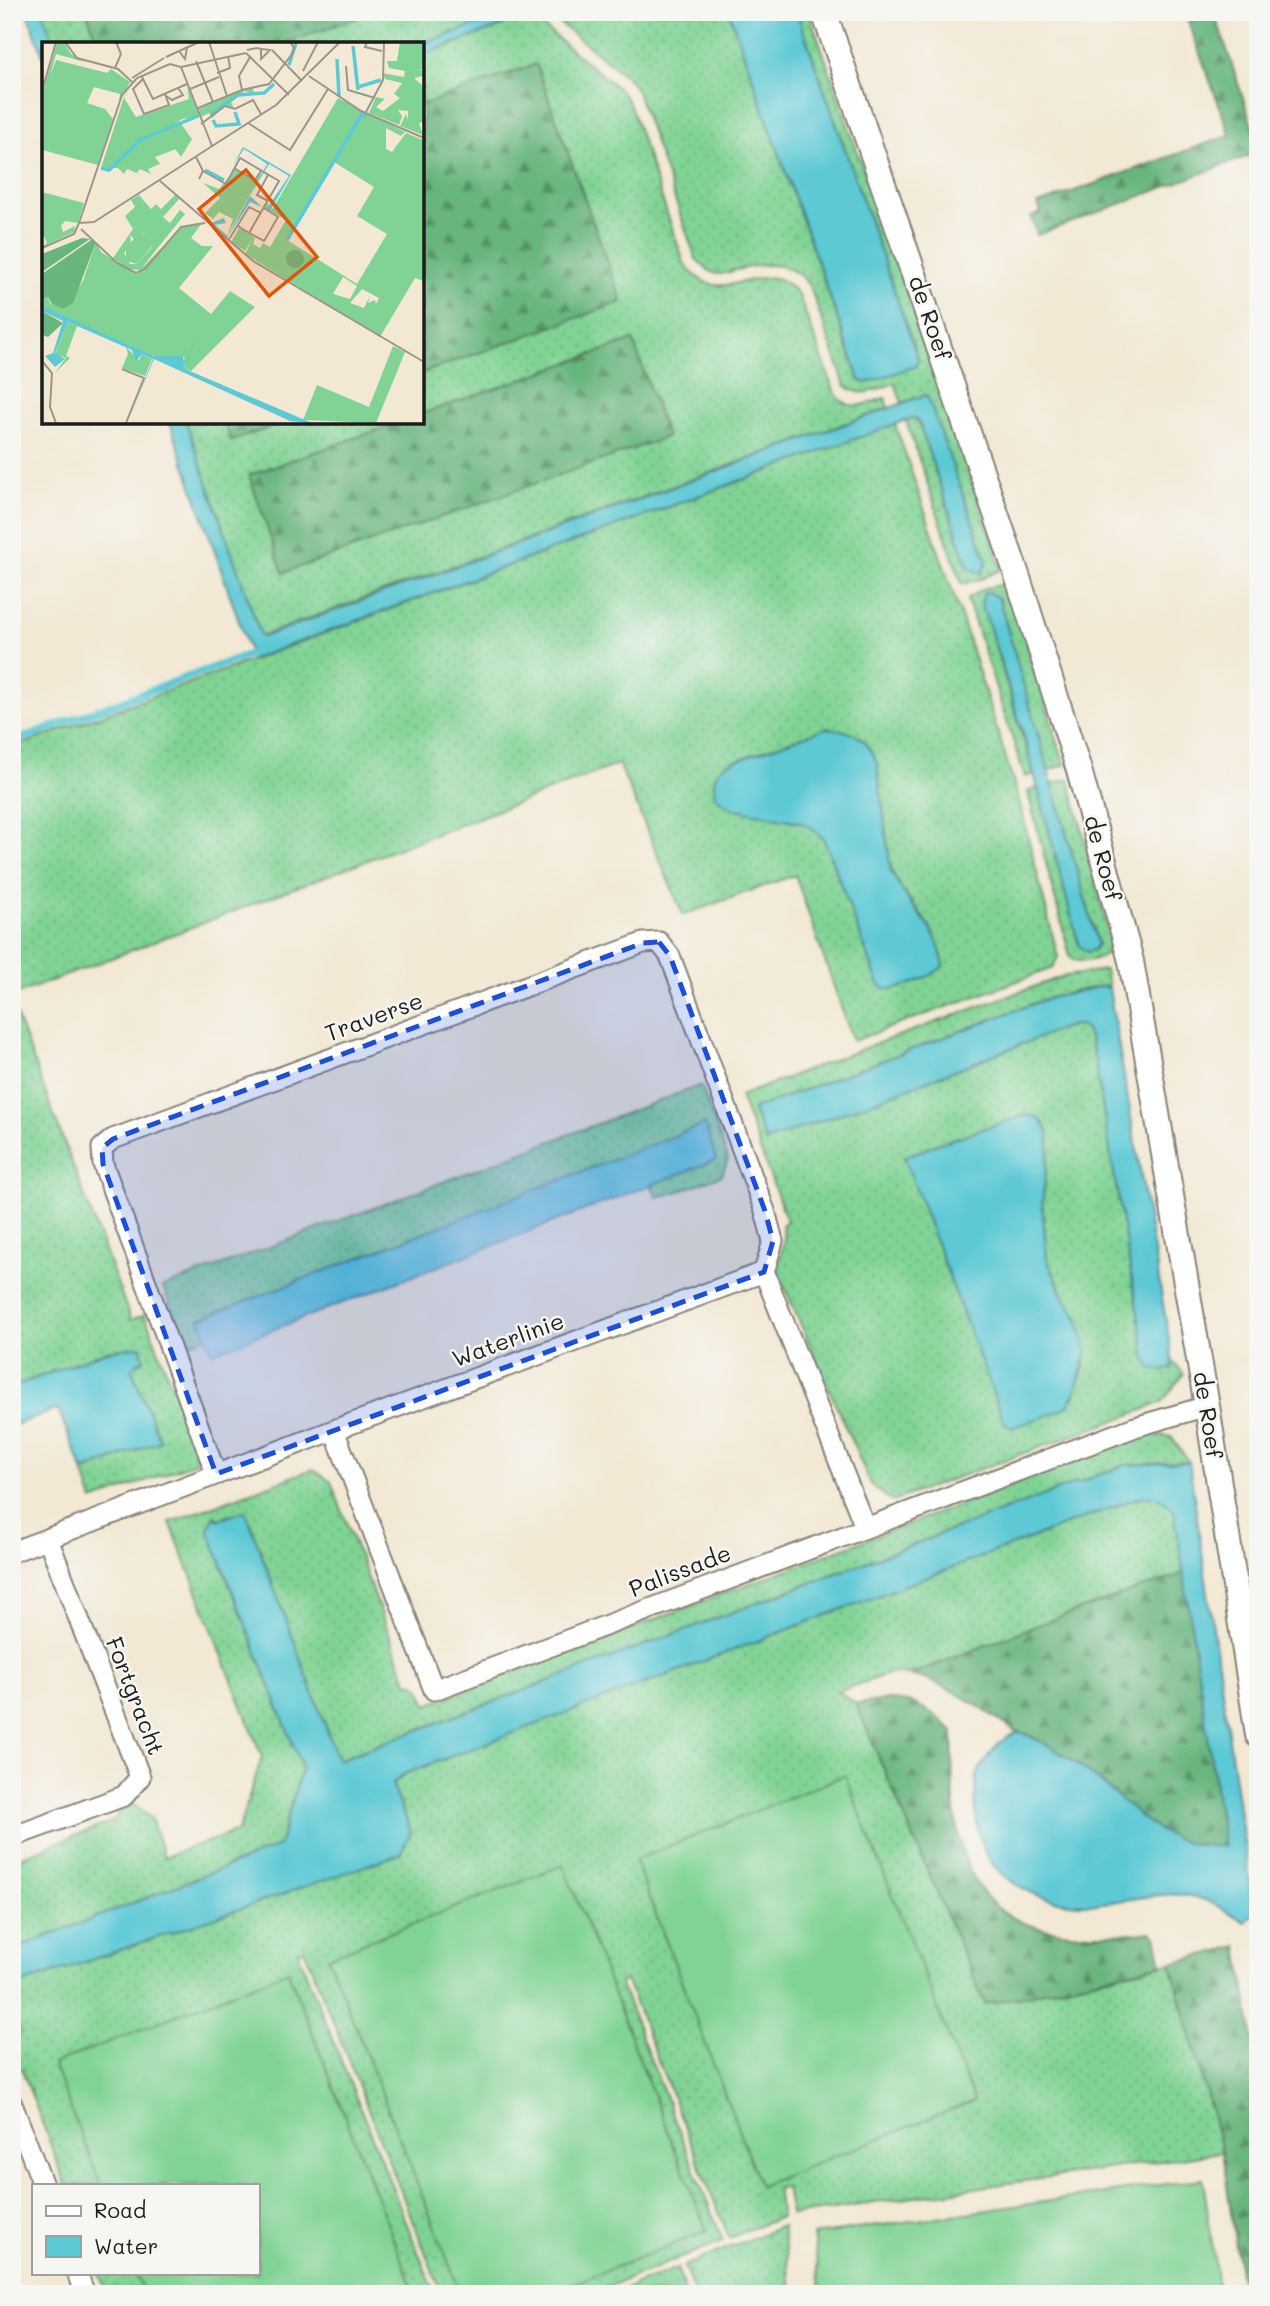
<svg xmlns="http://www.w3.org/2000/svg" width="1270" height="2306" viewBox="0 0 1270 2306" font-family="Mali,sans-serif">
<style>
.grass{fill:url(#grass-dots);stroke:#4e7858;stroke-width:2;fill-rule:evenodd}
.forest{fill:url(#forest-firs);stroke:#42684d;stroke-width:2}
.garden{fill:#80d394;stroke:#4e7858;stroke-width:2}
.water{fill:#5dc9d5;stroke:#3c7278;stroke-width:2}
.lines{fill:none;stroke-linecap:round;stroke-linejoin:round}
.stream{stroke:#5dc9d5;stroke-width:8}
.minor-casing{stroke:#878278;stroke-width:23}
.tertiary-casing{stroke:#878278;stroke-width:28}
.minor{stroke:#fff;stroke-width:19}
.tertiary{stroke:#fff;stroke-width:24}
.marked{fill:#1d4ed8;fill-opacity:0.2;stroke:#1d4ed8;stroke-width:5;stroke-dasharray:14 9;stroke-linejoin:round}
.labels{text-anchor:middle;stroke-width:5;stroke-linejoin:round;paint-order:stroke}
.street-label{font-size:23px;fill:#1c1c1c;stroke:#f6f6f2}
.inset-river{fill:none;stroke:#5dc9d5;stroke-width:3.5}
.inset-road{fill:none;stroke:#9c968a;stroke-width:2}
.view{fill:#de560d;fill-opacity:0.15;stroke:#de560d;stroke-width:3.5}
.inset-edge{fill:none;stroke:#1c1c1c;stroke-width:3.5}
</style>
<defs>
<pattern id="grass-dots" width="8" height="8" patternUnits="userSpaceOnUse" patternTransform="scale(1.75)"><rect width="8" height="8" fill="#80d394"/><path d="M2 2h.1M6 6h.1" fill="none" stroke="#6eb57f" stroke-width="1.8" stroke-linecap="round"/></pattern>
<pattern id="forest-firs" width="22" height="20" patternUnits="userSpaceOnUse" patternTransform="scale(1.75)"><rect width="22" height="20" fill="#68b57e"/><path d="M5 1l3.5 6h-7zM16 11l3.5 6h-7z" fill="#559266"/></pattern>
</defs>
<rect width="100%" height="100%" fill="#f6f6f2"/>
<filter id="ink" filterUnits="userSpaceOnUse"><feTurbulence type="fractalNoise" baseFrequency=".0143" numOctaves="2"/><feDisplacementMap in="SourceGraphic" scale="14" xChannelSelector="R" yChannelSelector="G"/><feConvolveMatrix kernelMatrix="1 2 1 2 8 2 1 2 1" color-interpolation-filters="sRGB"/></filter>
<filter id="wash" filterUnits="userSpaceOnUse"><feTurbulence type="fractalNoise" baseFrequency=".00686" numOctaves="4" result="noise"/><feDisplacementMap in="SourceGraphic" scale="28" xChannelSelector="R" yChannelSelector="G"/><feGaussianBlur stdDeviation="1.57" result="paint"/><feColorMatrix in="noise" values="0 0 0 0 0 0 0 0 0 0 0 0 0 0 0 0 0 1.4 0 .05"/><feComposite in="paint" operator="in"/></filter>
<g filter="url(#wash)">
<rect width="100%" height="100%" fill="#f2e8d3"/>
<g class="grass">
<path d="M43 12H526L621 91 630 105 684 263C724 319 765 246 799 296L835 393C850 414 864 404 885 398L888 408 261 636 186 422H224L232 441 285 422H401L249 475 283 572 633 340 422 414V373L621 301 536 64 422 105V55L502 26 503 17 500 16 422 44H54Z"/>
<path d="M546 12H729L858 376 861 381 866 383 916 366 918 359 797 12H809L1002 569 981 579 962 584 906 421 912 418 916 419 919 423 968 567 981 574 987 562 927 397 925 395 902 403 895 383C876 389 862 400 845 385L810 287C794 262 767 262 741 269 734 270 726 274 719 274 709 274 703 265 696 259L636 89 628 78Z"/>
<path d="M895 424 961 616 1017 793 1058 957 1053 968 853 1041 795 875 683 915 619 764 12 996V748ZM750 756 887 855C893 882 906 894 922 916 933 931 939 947 944 965L878 982 824 840 810 826 799 822 731 808 726 764Z"/>
<polygon points="1002,585 1010,591 1065,765 1048,770 999,599 991,594 982,610 986,615 1034,774 1025,777 967,599 985,588"/>
<path d="M1069 779 1112 945C1105 959 1089 963 1074 960L1070 956 1028 793 1029 791 1038 788 1079 945 1088 952 1094 950 1098 944 1052 784Z"/>
<path d="M1105 970 1109 989 1106 987 1085 989 1046 999 753 1109 765 1141 1075 1024 1086 1029 1093 1050 1171 1368 1173 1362 1184 1374 1162 1402 1143 1410 892 1501 871 1485 777 1270 784 1239 782 1225 787 1221 740 1096 870 1046 1061 977ZM1026 1115 1049 1147 1042 1203 1047 1259 1065 1299 1077 1316 1085 1362 1073 1399 940 1143Z"/>
<polygon points="12,1004 131,1320 145,1315 196,1450 195,1462 93,1501 82,1468 87,1470 160,1441 131,1368 107,1351 12,1387"/>
<polygon points="701,1085 728,1159 722,1175 680,1191 657,1197 651,1185 716,1160 705,1125 200,1319 206,1337 186,1345 163,1287"/>
<polygon points="1150,1433 1171,1437 1189,1462 1125,1465 338,1760 247,1515 244,1511 219,1519 215,1516 208,1529 302,1767 279,1847 12,1950 12,1860 114,1821 119,1811 132,1804 151,1818 164,1857 238,1831 262,1757 170,1522 313,1469 331,1482 407,1681 419,1686 427,1705"/>
<polygon points="1140,1497 1158,1497 1174,1509 1185,1573 1051,1620 909,1675 891,1673 838,1691 856,1704 984,2002 987,2004 1171,1963 1222,2152 791,2215 786,2187 777,2188 781,2217 729,2238 626,1980 620,1983 723,2241 590,2294 442,2294 304,1949 298,1953 435,2294 107,2294 99,2273 257,2273 257,2185 66,2185 22,2070 12,2066 12,2039 21,2033 12,2013 12,1987 399,1854 411,1832 392,1784 404,1774"/>
<polygon points="782,2226 792,2294 695,2294 684,2266"/>
<polygon points="677,2268 686,2294 612,2294"/>
</g>
<g class="forest">
<polygon points="87,12 372,12 284,44 98,44"/>
<polygon points="1215,14 1258,143 1251,155 1037,235 1031,217 1041,213 1038,204 1230,135 1188,21"/>
<polygon points="536,64 622,302 422,373 422,105"/>
<polygon points="633,340 667,437 283,573 249,475 401,422 422,422 422,414"/>
<polygon points="224,422 285,422 231,441"/>
<path d="M1185 1573 1224 1847C1208 1846 1191 1846 1176 1840 1148 1828 1127 1804 1104 1785 1089 1772 1072 1761 1055 1751 1044 1744 1031 1734 1017 1732 983 1710 949 1683 909 1675L1051 1620Z"/>
<path d="M887 1700C915 1699 934 1712 953 1732 951 1805 950 1907 1040 1928 1076 1937 1114 1934 1151 1932L1156 1936 1162 1964 987 2004 984 2002 856 1704Z"/>
<polygon points="1238,1946 1258,2071 1258,2294 1243,2294 1222,2152 1171,1963"/>
</g>
<g class="garden">
<polygon points="845,1775 974,2101 760,2186 635,1860"/>
<polygon points="563,1865 707,2231 547,2294 461,2294 328,1957"/>
<polygon points="288,1971 415,2294 144,2294 136,2273 257,2273 257,2185 101,2185 53,2064"/>
<polygon points="1203,2179 1219,2294 821,2294 813,2235"/>
</g>
<g class="water">
<polygon points="27,12 43,12 54,44 44,44 44,58"/>
<polygon points="729,12 797,12 918,359 916,366 866,383 861,381 858,376"/>
<polygon points="500,16 505,20 502,26 422,55 422,44"/>
<polygon points="925,395 929,400 987,562 981,574 968,567 919,423 916,419 912,418 252,659 170,422 186,422 261,636 263,637"/>
<path d="M989 592 999 599 1098 944 1094 950 1088 952 1079 946 1024 736 986 616C979 607 981 603 984 593Z"/>
<path d="M826 728C854 730 866 737 877 763L891 872 907 898 931 929 938 944 944 965C936 975 899 991 886 989 881 988 881 986 878 982L824 840C816 831 810 826 799 822L731 808 715 796C713 782 713 772 726 764Z"/>
<path d="M1103 986 1109 989 1173 1362 1171 1368 1163 1371 1151 1368 1146 1361 1093 1050C1085 1024 1084 1020 1058 1030L878 1100 765 1141 753 1109 1046 999Z"/>
<polygon points="1026,1115 1035,1116 1041,1120 1048,1131 1049,1147 1042,1203 1047,1259 1065,1299 1077,1316 1087,1351 1075,1393 1068,1406 1056,1412 1012,1428 1004,1422 904,1157 940,1143"/>
<polygon points="705,1124 716,1160 212,1353 200,1319"/>
<polygon points="140,1346 144,1359 131,1368 160,1441 86,1470 82,1468 58,1409 12,1426 12,1387 107,1351"/>
<path d="M1189 1462 1254 1912 1245 1922C1223 1909 1210 1898 1183 1895 1150 1892 1120 1904 1087 1904 1044 1904 989 1882 979 1835 976 1822 973 1788 977 1776 983 1759 1003 1735 1020 1732 1049 1744 1079 1764 1103 1784 1143 1818 1167 1849 1224 1846L1174 1509 1158 1497H1140L404 1774 392 1784 411 1832 400 1854 12 1987V1950L279 1846 302 1767 208 1529 215 1517 219 1520 244 1511 247 1515 338 1760 1125 1465Z"/>
</g>
<g class="lines">
<polyline class="stream" points="12,742 250,654"/>
</g>
</g>
<g filter="url(#ink)">
<g class="lines">
<g class="minor-casing">
<g id="minor">
<polyline points="334,1430 434,1690 1135,1427 1207,1406"/>
<polyline points="216,1474 103,1164 102,1148 113,1139 643,943 659,942 670,956 765,1211 773,1241 764,1272"/>
<polyline points="12,1552 334,1430 764,1272 865,1527"/>
<polyline points="12,1837 124,1796 140,1777 48,1539"/>
<polyline points="12,2104 43,2185"/>
<polyline points="77,2273 85,2294"/>
</g>
</g>
<g class="tertiary-casing">
<polyline id="tertiary" points="824,12 1016,572 1079,770 1131,961 1207,1406 1258,1735"/>
</g>
<use href="#minor" class="minor"/>
<use href="#tertiary" class="tertiary"/>
</g>
</g>
<path class="marked" d="M659 942 670 956 765 1211 773 1241 764 1272 216 1474 103 1164 102 1148 113 1139 643 943Z"/>
<g class="labels">
<g class="street-label">
<text transform="translate(930 318) rotate(71)" y="8">de Roef</text>
<text transform="translate(1103 858) rotate(75)" y="8">de Roef</text>
<text transform="translate(374 1017) rotate(-20)" y="8">Traverse</text>
<text transform="translate(508 1340) rotate(-20)" y="8">Waterlinie</text>
<text transform="translate(1208 1415) rotate(81)" y="8">de Roef</text>
<text transform="translate(680 1571) rotate(-21)" y="8">Palissade</text>
<text transform="translate(135 1696) rotate(69)" y="8">Fortgracht</text>
</g>
</g>
<g transform="translate(42 42)">
<rect width="382" height="382" fill="#f2e8d3"/>
<path d="M15 0H22L29 12 43 20 14 12 8 34 14 18 65 31 69 27 88 40 77 61 78 52 52 45 45 61 63 67 71 77 56 123 0 108V53ZM358 0H381V27L376 28H381V34L372 36 381 44V80L377 81 381 93 358 84 364 72 366 78V69L356 68 360 74 357 83 327 71 334 55 343 57 334 65 341 69 358 56 352 52 360 41 343 37 340 31 362 35 363 29 347 26 345 19H355ZM145 42 158 75 140 77 122 90 134 107 113 115 118 122 106 127 109 132 98 127 95 131 85 127 82 132 76 126H59L82 55 88 46 82 56 94 75 147 57ZM211 46 212 52 203 49 188 58 192 66 182 64 170 76 167 71 159 75 157 67 192 51ZM296 56 363 90 359 94 344 86V107L350 110 364 91 381 98V239L373 236 338 295 203 212 211 196 203 209 189 200 197 186 213 196 211 202 218 206 221 201 228 205 244 178 223 166 225 161 230 168ZM292 120 332 145 315 174 345 192 315 242 245 198ZM301 235 315 244 308 257 291 252ZM320 247 337 256 334 262 333 258 326 261 328 254 322 266 308 261ZM193 127 211 138 220 131 185 194 191 177 177 170 171 177 163 171 178 156 161 141 177 147ZM0 150 42 161 36 181 23 179 19 184 21 190 33 184 32 190 0 205 5 201 0 190ZM134 152 138 156 121 175 128 181 138 168 143 172 98 228 85 227 71 216 91 187 83 174 93 165 89 158 97 153 109 167 114 162 119 167ZM99 191 108 195 110 205 95 222H88L82 211 89 202 88 193 93 198ZM156 181H160L149 196 160 204H171L137 246 169 272 188 249 213 265 149 329 143 327 144 320 142 326 138 323 143 315 112 314 0 265V257L6 255 8 261 21 267 41 239 54 200 59 210 94 232 140 185ZM26 280 35 284 24 314 28 316 13 331 24 316 13 312ZM351 304 363 310 334 381 261 378 275 343 327 365ZM84 305 97 318 100 312 110 317 103 334 80 326 86 312Z" fill="#80d394" fill-rule="evenodd"/>
<path d="M40 196 48 197 0 230V212ZM49 198 54 200 31 261 21 267 10 262 6 255 0 257V232ZM244 217a9 9 0 1 1 18 0a9 9 0 1 1-18 0ZM0 269 21 281 6 295 1 293 0 300Z" fill="#68b57e"/>
<path d="M137 79 150 97 139 115 121 90ZM98 191 108 195 110 204 95 222 84 219V206L76 216 74 215Z" fill="#80d394"/>
<path d="M201 105 249 133 228 169 225 166 247 134 227 122 208 154 220 165 208 160 185 196 169 181 182 176 184 181 173 183 186 194 225 122 202 107 191 123ZM192 245 155 290 143 327 270 381 248 379 112 317 85 381 111 317 100 312 94 319 90 308 26 280 13 311 23 317 13 325 3 314 11 311 21 279 0 269V264L112 314H141L142 326 155 290Z" fill="#5dc9d5"/>
<path class="inset-river" d="M311 4 316 48M295 17 297 54M247 23 254 1M316 45 339 38M169 72 196 53 222 51 232 42M171 78 174 84 197 82 193 70M59 126 67 128 98 98 156 74M163 128 182 138M245 198 320 72 325 74"/>
<path class="inset-road" d="M23 0 35 16 76 27 90 40M167 0 185 54M325 0 323 5 340 9M205 8 215 6 219 7 228 8 219 17V7M230 8 260 39M137 9 143 17 145 6M204 11 247 53M124 15 157 0M154 19 171 60M128 22 139 25 170 104M304 24 306 48 333 56M139 25 204 11M73 26 79 12 74 0M261 29 276 0M175 31 188 26 186 14M267 34 319 69 382 96M100 35 111 57 145 42M90 36 122 16M101 37 91 47 102 72 127 63 123 52M148 47 177 35M200 48 197 34 208 15M0 49 14 0M124 54 130 58 141 53 136 46M156 66 200 48 227 42 250 12 252 6 248 0M324 70 341 38 342 0M206 81 248 108 286 47M159 82 183 64 193 67 211 58 219 72M154 115 161 129 157 137M192 126 213 138 219 129M161 129 184 142 198 116 237 139 207 191 196 184M118 139 211 219 382 320M226 159 215 153 226 133M37 181 80 53 95 36 128 22M39 187 75 221 94 231 103 227 139 185 163 181M207 191 222 199 236 175 222 166M186 199 207 165 219 171M0 206 32 192 37 181 52 180 234 63 298 0M0 319 10 331 8 365 14 381M80 327 102 336 84 381"/>
<path class="view" d="M204 128 275 215 227 254 157 167Z"/>
<rect width="382" height="382" class="inset-edge"/>
</g>
<rect width="1270" height="2306" fill="none" stroke="#f6f6f2" stroke-width="42"/>
<rect x="32" y="2184" width="228" height="91" fill="#f6f6f2" stroke="#9f9f9c" stroke-width="2"/>
<rect x="46" y="2206" width="35" height="10" fill="#ffffff" stroke="#9f9f9c" stroke-width="2"/>
<text x="94" y="2218" font-size="21" fill="#1c1c1c">Road</text>
<rect x="46" y="2236" width="35" height="21" fill="#5dc9d5" stroke="#9f9f9c" stroke-width="2"/>
<text x="94" y="2254" font-size="21" fill="#1c1c1c">Water</text>
</svg>
